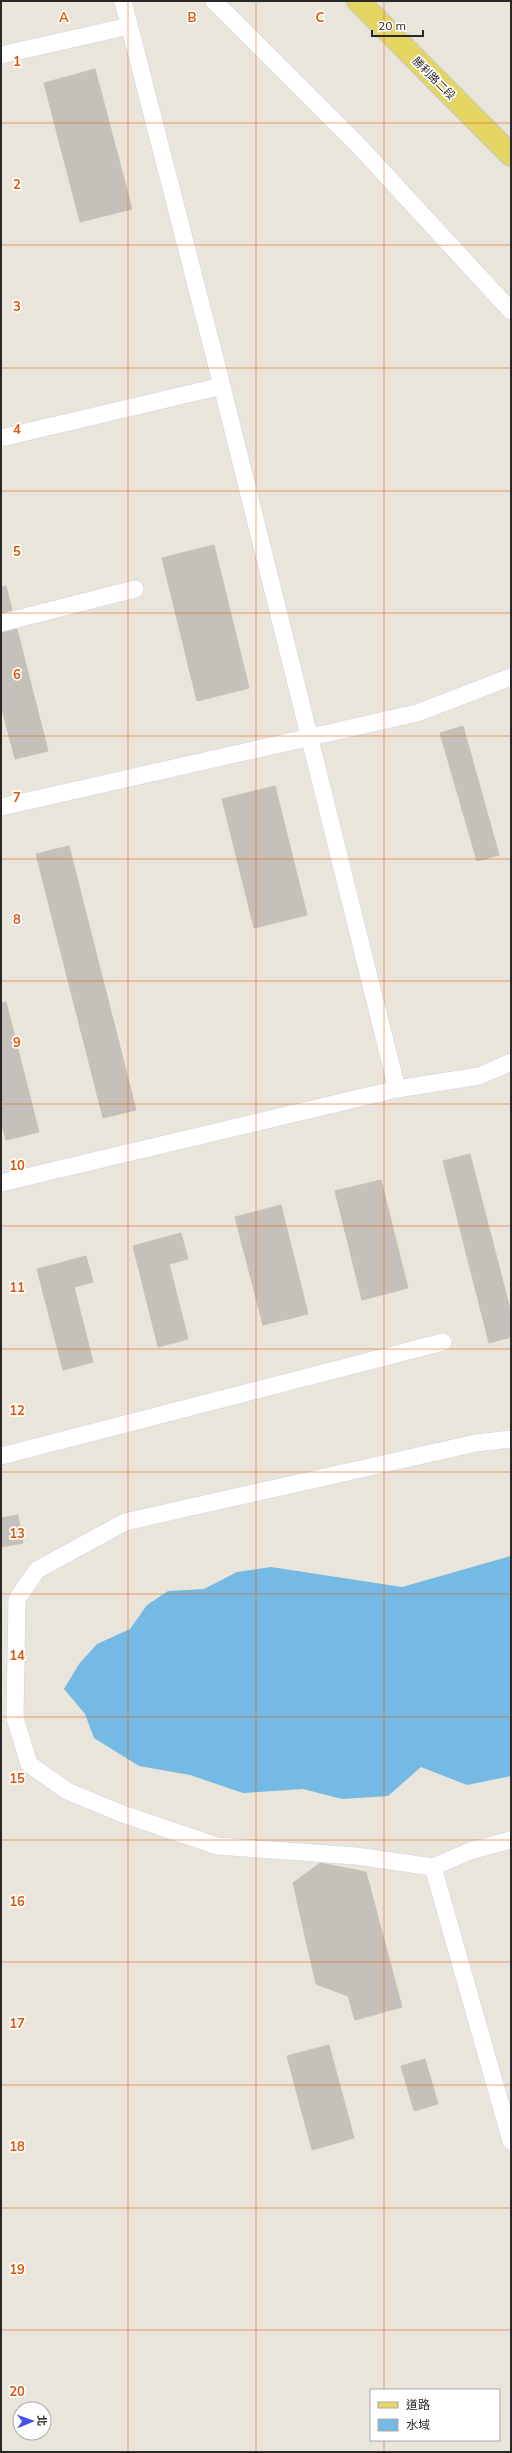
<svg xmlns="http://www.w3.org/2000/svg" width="512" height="2453" viewBox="0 0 512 2453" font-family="Mulish,'Noto Sans TC',sans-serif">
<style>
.water{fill:#74bae5}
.building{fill:#c5c1ba;stroke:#c4c1b5}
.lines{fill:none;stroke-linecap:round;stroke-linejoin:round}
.minor-casing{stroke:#d0d1e0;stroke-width:18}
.major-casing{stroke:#c7c7c7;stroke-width:24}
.minor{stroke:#fff;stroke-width:17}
.major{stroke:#e5d664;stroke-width:22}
.grid{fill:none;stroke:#de570d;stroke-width:1;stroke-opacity:0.55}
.labels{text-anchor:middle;stroke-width:3.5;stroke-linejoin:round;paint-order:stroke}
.street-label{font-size:11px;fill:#282828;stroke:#fff}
.grid-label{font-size:13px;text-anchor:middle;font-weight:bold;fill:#de570d;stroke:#fff;stroke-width:3.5;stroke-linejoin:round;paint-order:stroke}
</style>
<rect width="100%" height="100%" fill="#e9e5da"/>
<polygon class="water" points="511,1556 511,1776 467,1785 421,1767 388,1796 342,1799 303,1789 243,1793 190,1775 139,1766 94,1738 85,1714 64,1689 79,1664 97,1644 130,1629 147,1605 168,1591 204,1589 237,1572 271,1567 402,1587"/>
<g class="building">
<polygon points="95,69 132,209 80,222 44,83"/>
<polygon points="214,545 249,688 197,701 162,558"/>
<polygon points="6,586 12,610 1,613 1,587"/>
<polygon points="17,629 48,751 15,759 1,705 1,633"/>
<polygon points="463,726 499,855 477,861 440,733"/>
<polygon points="275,786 307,915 254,928 222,799"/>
<polygon points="69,846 136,1110 103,1118 36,854"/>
<polygon points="6,1002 39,1132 6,1140 1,1121 1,1003"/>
<polygon points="470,1154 511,1313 511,1337 489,1343 443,1161"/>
<polygon points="381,1180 408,1288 362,1300 335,1191"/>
<polygon points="281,1205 308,1314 263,1325 235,1217"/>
<polygon points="181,1233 188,1259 169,1264 188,1339 158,1347 133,1246"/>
<polygon points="86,1256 93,1282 74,1287 93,1362 63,1370 37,1269"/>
<polygon points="18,1515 23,1543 1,1547 1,1518"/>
<polygon points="320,1863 366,1872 402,2007 355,2020 348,1996 316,1984 293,1883"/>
<polygon points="329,2045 354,2138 312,2150 287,2056"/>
<polygon points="425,2059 438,2104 414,2111 401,2066"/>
</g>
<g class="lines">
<g class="minor-casing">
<g id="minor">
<polyline points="123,1 222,386 397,1089"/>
<polyline points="214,1 359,146 511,311"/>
<polyline points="1,55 129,26"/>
<polyline points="1,438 222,386"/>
<polyline points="1,623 135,589"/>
<polyline points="1,807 417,713 511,677"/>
<polyline points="1,1183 397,1089 479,1076 511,1062"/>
<polyline points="511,1439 476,1443 125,1522 37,1570 17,1599 15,1718 29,1764 67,1791 123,1814 217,1846 356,1856 433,1867 470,1851 511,1840"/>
<polyline points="1,1456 443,1342"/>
<polyline points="433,1867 511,2141"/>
</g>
</g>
<g class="major-casing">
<polyline id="major" points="358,1 511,155"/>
</g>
<use href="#minor" class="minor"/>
<use href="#major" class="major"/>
</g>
<path class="grid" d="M128 1V2452M256 1V2452M384 1V2390M1 123H511M1 245H511M1 368H511M1 491H511M1 613H511M1 736H511M1 859H511M1 981H511M1 1104H511M1 1226H511M1 1349H511M1 1472H511M1 1594H511M1 1717H511M1 1840H511M1 1962H511M1 2085H511M1 2208H511M1 2330H511M384 2440V2452"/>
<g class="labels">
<g class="street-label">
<text transform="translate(434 78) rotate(45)" y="4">勝利路二段</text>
</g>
</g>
<g class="grid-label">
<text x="64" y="22">A</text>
<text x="192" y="22">B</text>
<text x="320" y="22">C</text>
<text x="17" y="66">1</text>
<text x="17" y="189">2</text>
<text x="17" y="311">3</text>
<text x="17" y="434">4</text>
<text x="17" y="556">5</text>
<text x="17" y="679">6</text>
<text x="17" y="802">7</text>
<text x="17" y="924">8</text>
<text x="17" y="1047">9</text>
<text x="17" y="1170">10</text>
<text x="17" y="1292">11</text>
<text x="17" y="1415">12</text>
<text x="17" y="1538">13</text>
<text x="17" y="1660">14</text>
<text x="17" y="1783">15</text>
<text x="17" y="1906">16</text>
<text x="17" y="2028">17</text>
<text x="17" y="2151">18</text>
<text x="17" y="2274">19</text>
<text x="17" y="2396">20</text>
</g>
<rect width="512" height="2453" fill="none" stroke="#282828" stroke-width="4"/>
<rect x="370" y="2389" width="130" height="52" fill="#ffffff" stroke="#a9a9a9"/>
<rect x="378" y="2402" width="20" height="6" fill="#e5d664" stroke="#a9a9a9"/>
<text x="406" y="2409" font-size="12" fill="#282828">道路</text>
<rect x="378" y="2419" width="20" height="12" fill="#74bae5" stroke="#a9a9a9"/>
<text x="406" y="2429" font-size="12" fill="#282828">水域</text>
<g transform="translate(32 2421) rotate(88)"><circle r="19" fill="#ffffff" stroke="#a9a9a9"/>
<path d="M0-3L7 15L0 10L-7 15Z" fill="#4552ec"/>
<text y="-6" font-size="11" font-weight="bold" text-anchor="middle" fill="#282828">北</text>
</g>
<path d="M372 30v6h51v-6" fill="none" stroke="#282828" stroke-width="2"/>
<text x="378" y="30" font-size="12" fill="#282828" stroke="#ffffff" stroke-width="3" paint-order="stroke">20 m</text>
</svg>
